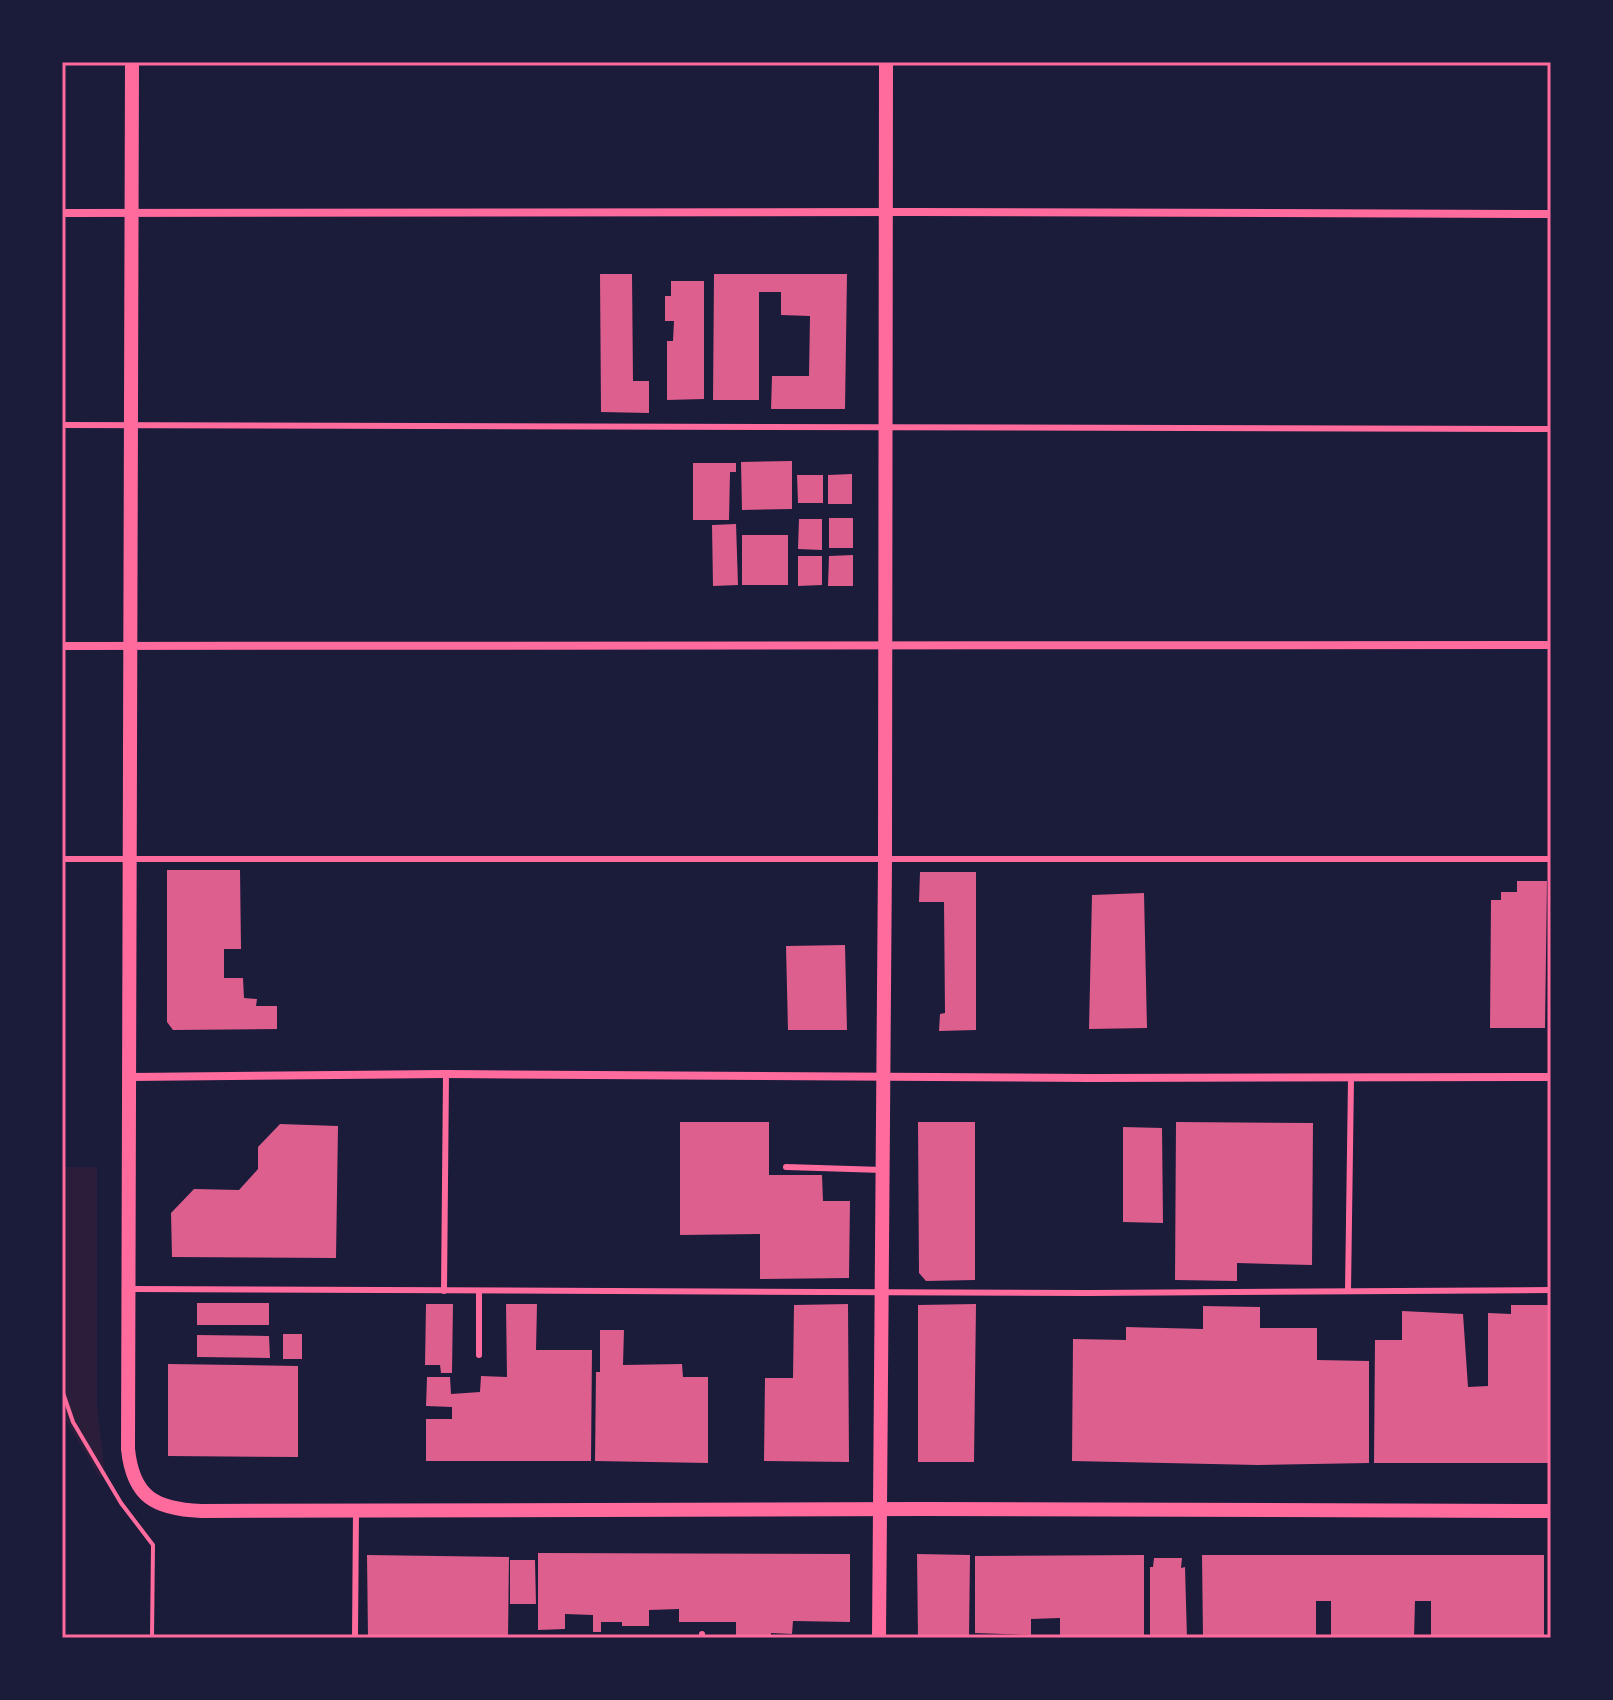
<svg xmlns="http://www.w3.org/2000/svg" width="1613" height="1700" viewBox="0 0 1613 1700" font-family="'Roboto Serif',serif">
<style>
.green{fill:#2a1e3b}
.building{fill:#dd5f8e}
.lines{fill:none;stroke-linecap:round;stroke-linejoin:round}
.path{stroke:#ff6b9d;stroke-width:4}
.service{stroke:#ff6b9d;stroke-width:6}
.minor{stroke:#ff6b9d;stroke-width:8}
.tertiary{stroke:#ff6b9d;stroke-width:14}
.neatline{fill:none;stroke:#ff6b9d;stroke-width:3}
</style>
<rect width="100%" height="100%" fill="#1b1b3a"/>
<polygon class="green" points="62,1167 97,1167 97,1407 105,1473 100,1478 62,1414"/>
<g class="building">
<polygon points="600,274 632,274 633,381 649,381 649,413 601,412"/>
<polygon points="714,274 847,274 845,409 771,409 772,376 809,376 810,316 781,315 781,292 759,292 759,400 713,400"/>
<polygon points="671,281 704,281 704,399 667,400 667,341 673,341 674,321 665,321 665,296 671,296"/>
<polygon points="792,461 792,509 742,510 741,462"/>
<polygon points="693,463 736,463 736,472 730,472 729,520 693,520"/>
<polygon points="852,474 852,504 828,504 828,475"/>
<polygon points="797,475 823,475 823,503 798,503"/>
<rect x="829" y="518" width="24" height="30"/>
<polygon points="799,519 822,519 822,550 798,549"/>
<polygon points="736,524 738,585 713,586 712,525"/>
<rect x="742" y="535" width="46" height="50"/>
<polygon points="853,555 853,586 828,586 829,556"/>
<polygon points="798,556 822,556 822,585 798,586"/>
<polygon points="167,870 240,870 241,949 224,949 224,978 243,978 244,998 257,999 256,1006 277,1006 277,1029 173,1030 167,1022"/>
<polygon points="920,872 976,872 976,1030 939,1031 940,1014 945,1013 944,902 919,902"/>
<polygon points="1517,881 1547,881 1545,1028 1490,1028 1491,900 1501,900 1501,892 1517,892"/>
<polygon points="1144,893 1147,1028 1089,1029 1092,895"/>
<polygon points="845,945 847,1030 788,1030 786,946"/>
<polygon points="680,1122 769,1122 769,1175 822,1175 823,1201 850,1201 849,1278 760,1279 760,1234 680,1235"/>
<polygon points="918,1122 975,1122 975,1280 926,1281 919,1273"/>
<polygon points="1176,1122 1313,1123 1312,1265 1237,1263 1237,1281 1175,1280"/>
<polygon points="280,1124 338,1126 336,1258 172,1257 171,1213 194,1189 239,1190 258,1169 258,1147"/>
<polygon points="1123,1127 1162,1128 1163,1223 1123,1222"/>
<rect x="197" y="1303" width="72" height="22"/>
<polygon points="426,1304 453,1304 452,1373 441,1373 440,1365 425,1365"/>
<polygon points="506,1304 537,1304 536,1350 592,1350 591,1461 426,1461 426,1419 452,1419 452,1407 426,1406 427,1377 450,1377 451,1394 480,1392 481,1376 507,1377"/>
<polygon points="848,1304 849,1462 764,1461 765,1378 793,1378 794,1305"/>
<polygon points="976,1304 974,1462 918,1462 918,1305"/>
<polygon points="1511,1305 1551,1305 1551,1463 1374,1463 1375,1340 1402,1340 1402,1311 1463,1314 1468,1387 1488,1386 1488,1313 1511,1314"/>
<polygon points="1203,1306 1260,1307 1260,1328 1317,1328 1317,1360 1369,1361 1369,1463 1258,1465 1072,1461 1073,1339 1126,1340 1126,1327 1203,1329"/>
<polygon points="600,1330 624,1330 623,1365 682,1364 683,1377 708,1377 708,1463 595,1461 596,1372 600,1372"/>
<rect x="283" y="1334" width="19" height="25"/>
<polygon points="197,1335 269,1336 270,1358 197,1357"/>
<polygon points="168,1364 298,1366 298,1457 168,1456"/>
<polygon points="538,1553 850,1554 850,1622 793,1621 792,1634 771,1633 771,1638 736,1638 736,1622 679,1622 679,1609 649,1610 649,1626 622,1626 622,1622 601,1622 601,1632 593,1632 593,1615 565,1614 565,1629 538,1630"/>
<polygon points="917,1554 970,1555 969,1638 918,1638"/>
<polygon points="367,1555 509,1557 508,1638 368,1638"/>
<polygon points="1144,1555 1144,1638 1060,1638 1060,1618 1031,1619 1031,1635 975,1633 975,1556"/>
<polygon points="1202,1555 1544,1555 1544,1638 1431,1638 1431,1601 1415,1601 1414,1638 1331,1638 1331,1601 1316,1601 1316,1638 1203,1638"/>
<polygon points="1154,1558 1182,1558 1181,1568 1185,1567 1187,1638 1150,1638 1150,1567 1153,1567"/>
<polygon points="510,1560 535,1560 536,1604 510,1604"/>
</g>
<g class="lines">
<polyline class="path" points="62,1390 73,1422 121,1503 153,1545 152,1638"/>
<g class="service">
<polyline points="62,425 1551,429"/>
<polyline points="62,859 1551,859"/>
<polyline points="786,1167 883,1170"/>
<polyline points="131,1289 1088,1293 1551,1290"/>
<polyline points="444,1291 446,1074"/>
<polyline points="1348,1291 1351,1079"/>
<polyline points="479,1355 479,1291"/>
<polyline points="355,1638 356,1510"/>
<polyline points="702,1638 702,1634"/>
</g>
<g class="minor">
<polyline points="62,213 914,212 1551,214"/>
<polyline points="62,646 1551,645"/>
<polyline points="130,1077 446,1074 1090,1078 1551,1077"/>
</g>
<g class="tertiary">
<path d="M132 62 128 1449C133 1497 155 1509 201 1511L922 1509 1551 1511"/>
<polyline points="879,1638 885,860 886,62"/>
</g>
</g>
<rect width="1613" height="1700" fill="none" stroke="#1b1b3a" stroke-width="128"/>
<rect x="64" y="64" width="1485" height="1572" class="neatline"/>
</svg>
